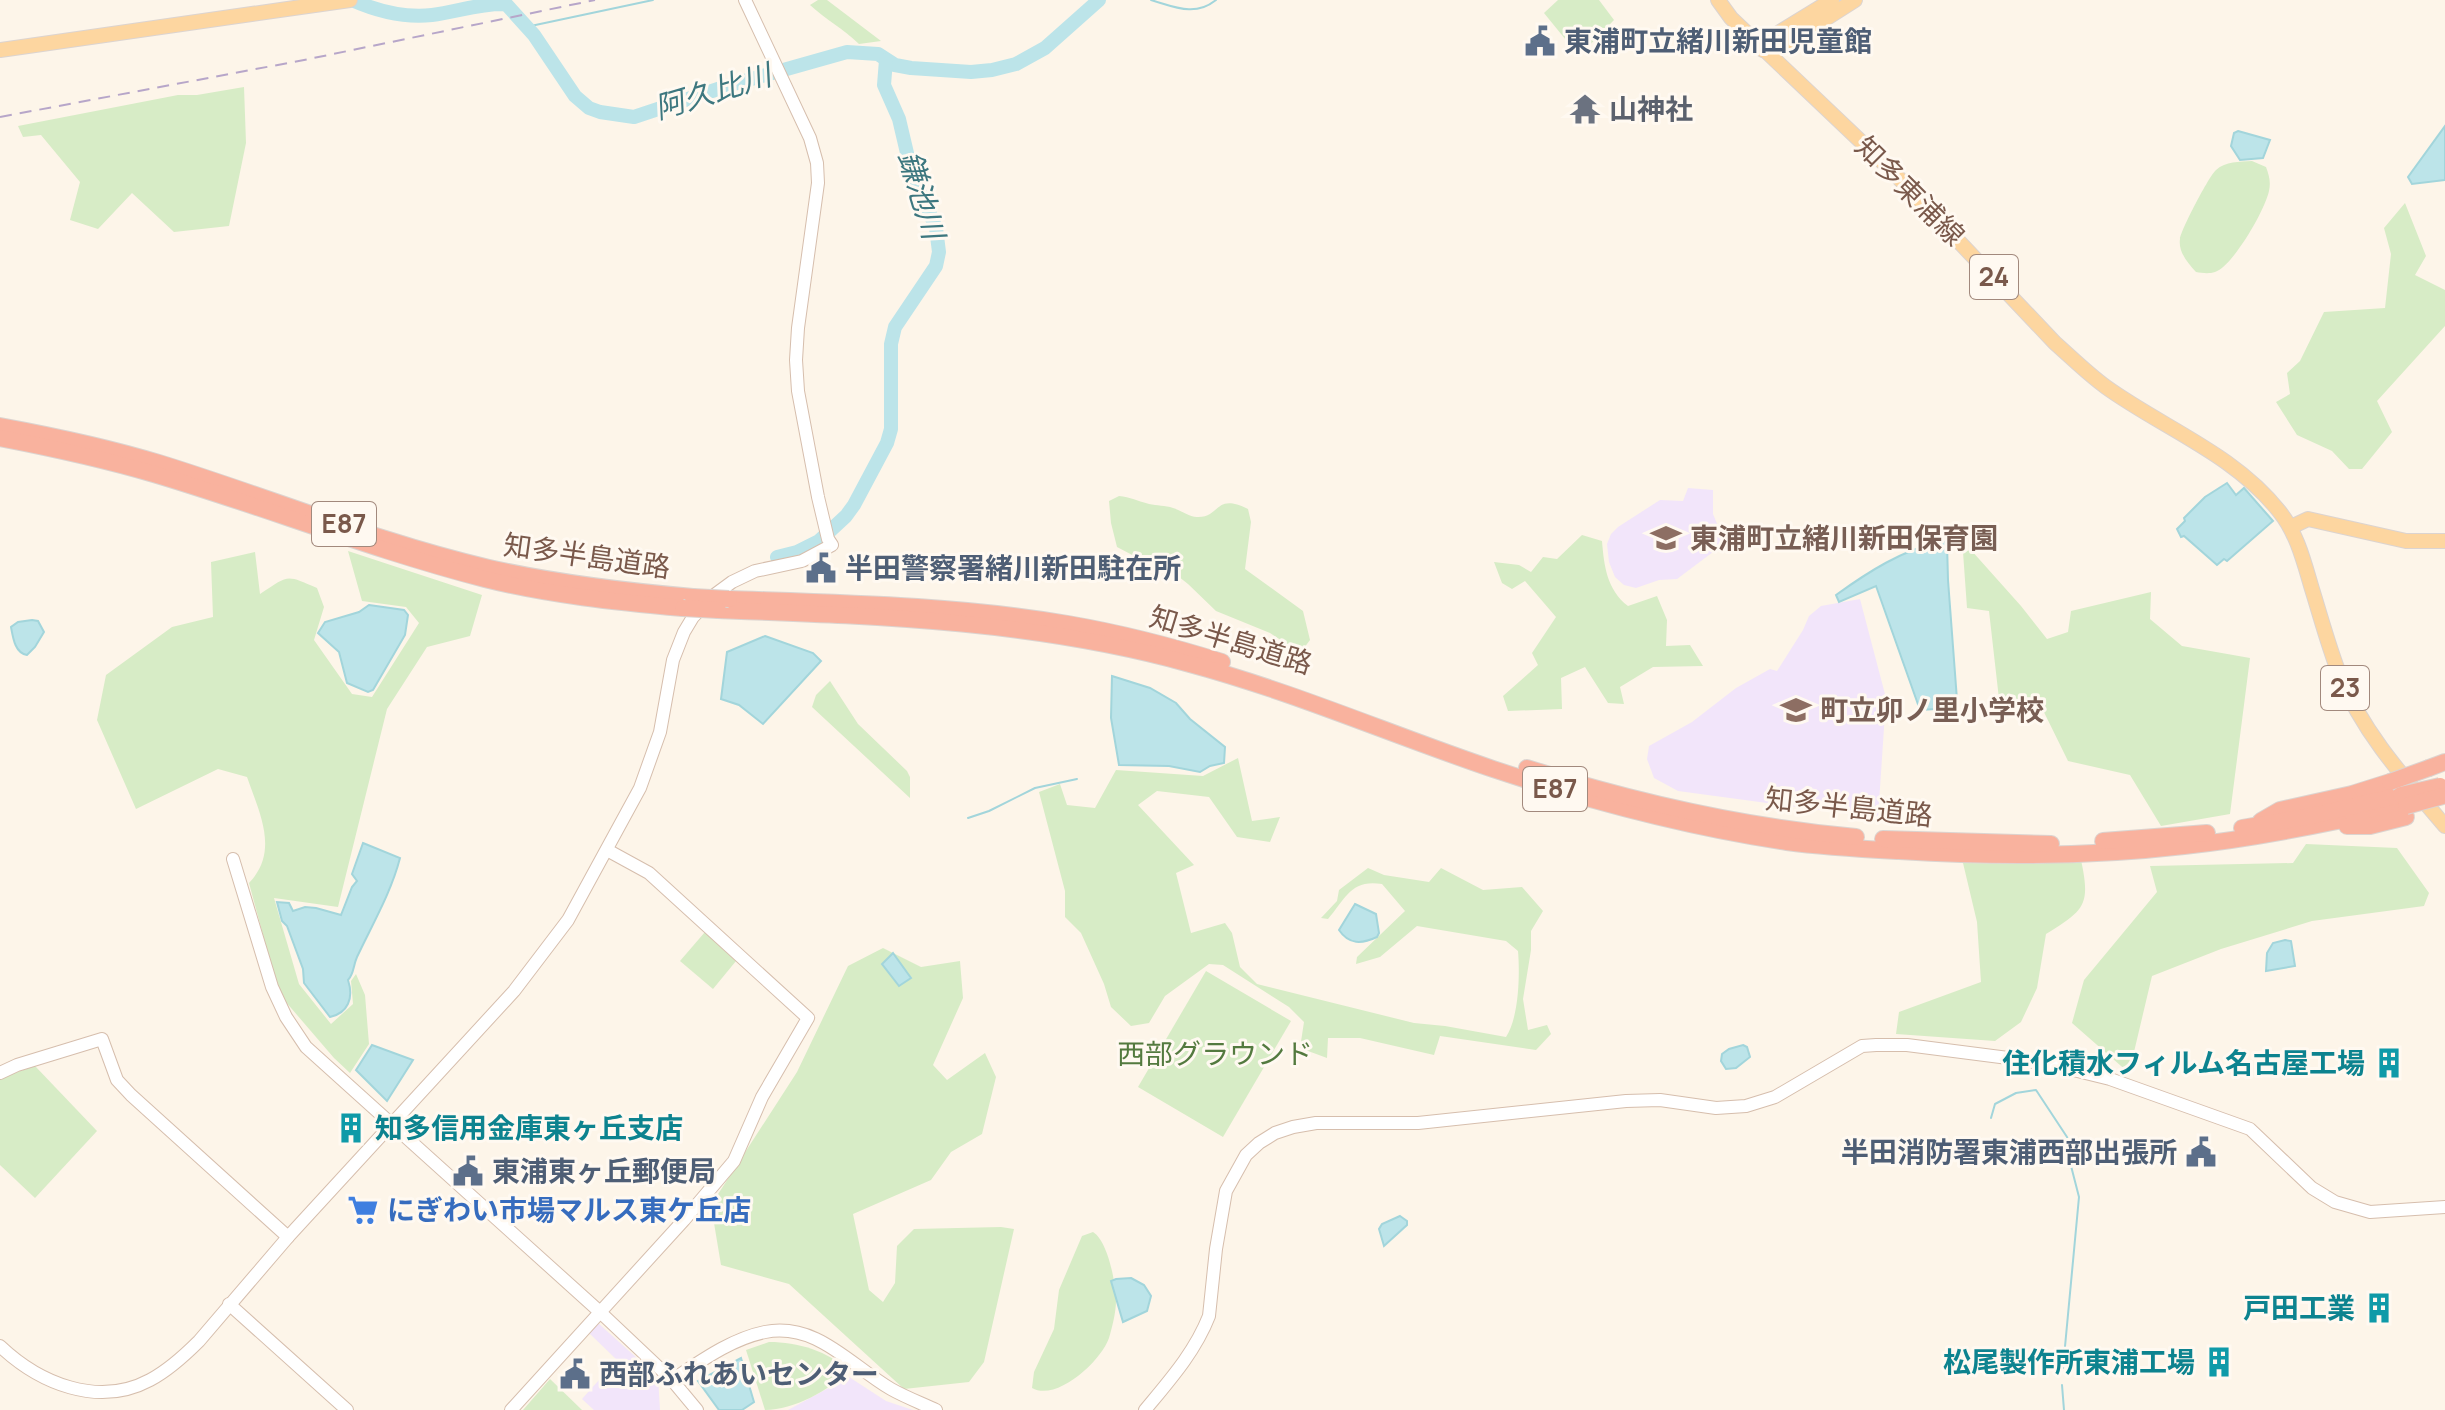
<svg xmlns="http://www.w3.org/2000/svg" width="2445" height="1410" viewBox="0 0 2445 1410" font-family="Manrope,'Noto Sans JP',sans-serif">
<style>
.education{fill:#f2e5fa}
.green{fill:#d7ecc6}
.water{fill:#bce4e9;stroke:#a2d5db;stroke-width:2}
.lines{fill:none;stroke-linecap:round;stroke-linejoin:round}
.stream{stroke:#a2d5db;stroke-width:2}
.river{stroke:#bce4e9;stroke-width:14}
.secondary-casing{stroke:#d6bead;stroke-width:14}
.primary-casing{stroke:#dcd4d0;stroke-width:16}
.highway-casing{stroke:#dcd4d0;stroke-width:18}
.secondary{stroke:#fff;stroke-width:12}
.primary{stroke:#fdd6a0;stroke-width:14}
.highway{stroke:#f9b29e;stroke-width:16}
.rail{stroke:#b7a6c9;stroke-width:2;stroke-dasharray:12 8;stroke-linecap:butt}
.highway-bridge-casing{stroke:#dcd4d0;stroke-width:18;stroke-linecap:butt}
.highway-bridge{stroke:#f9b29e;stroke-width:16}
.labels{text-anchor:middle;stroke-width:6;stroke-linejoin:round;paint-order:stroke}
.shield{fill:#fff9f1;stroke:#a2897d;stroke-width:2}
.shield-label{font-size:26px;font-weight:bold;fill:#7a594b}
.service-label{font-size:28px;font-weight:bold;fill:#4e5e75;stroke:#fff9f1;text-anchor:start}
.worship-label{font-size:28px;font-weight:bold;fill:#5b616d;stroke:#fff9f1;text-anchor:start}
.street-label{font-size:28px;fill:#7a594b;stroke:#fff9f1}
.education-label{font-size:28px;font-weight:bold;fill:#785e54;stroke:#fff9f1;text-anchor:start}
.park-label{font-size:28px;fill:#537a3f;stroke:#fff9f1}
.culture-label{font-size:28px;font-weight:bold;fill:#0d838f;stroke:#fff9f1;text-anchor:end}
.shop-label{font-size:28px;font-weight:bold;fill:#366cbe;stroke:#fff9f1;text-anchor:start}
.water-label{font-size:30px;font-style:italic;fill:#3d777f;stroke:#fff9f1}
</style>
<rect width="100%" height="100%" fill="#fdf5e9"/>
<g class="education">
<polygon points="1688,488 1713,490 1713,514 1725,543 1677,579 1659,580 1636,588 1624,585 1615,577 1609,562 1607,544 1611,534 1618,527 1660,500 1683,501"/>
<polygon points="1860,599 1886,698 1878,818 1678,791 1654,778 1647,759 1649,746 1692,722 1736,688 1770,669 1777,671 1803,630 1809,616 1821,606"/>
<polygon points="598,1323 658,1377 660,1410 594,1410 582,1399 617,1360 588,1332"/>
<polygon points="849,1377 886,1401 913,1410 788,1410"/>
</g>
<g class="green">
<path d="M818 0H827L881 41 859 44C844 29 826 20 810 5Z"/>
<polygon points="1558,0 1599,0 1614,20 1579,56 1544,13"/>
<polygon points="244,87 246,143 229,226 174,232 132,193 98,229 70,220 80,182 41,135 23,137 18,126 178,95 197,95"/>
<path d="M2252 161 2266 167C2269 175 2271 182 2269 191 2265 210 2233 266 2215 272 2209 274 2202 273 2196 272 2188 263 2178 252 2180 239 2181 230 2209 176 2216 170 2226 161 2239 162 2252 161Z"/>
<polygon points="2405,203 2426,256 2415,275 2445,290 2445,326 2377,401 2392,432 2362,469 2349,469 2332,451 2297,435 2276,402 2290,394 2287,373 2300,361 2324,312 2385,308 2391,254 2384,228"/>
<path d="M1119 496C1130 497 1138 501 1149 504 1157 506 1165 505 1173 508 1180 510 1190 517 1197 517 1221 518 1214 492 1248 509L1251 522 1245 569 1303 611 1310 640 1304 648 1296 650 1270 633 1216 611 1188 584 1164 565 1138 558 1117 547 1111 523 1109 501Z"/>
<path d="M1582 535 1602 541C1604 566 1607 590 1628 606L1657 596 1667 620 1666 646 1690 645 1703 666 1653 667 1620 687 1624 704 1608 703 1585 667 1561 678 1562 709 1508 711 1503 696 1538 665 1532 653 1556 617 1525 581 1512 589 1502 583 1494 562 1519 565 1531 572 1543 557 1557 559Z"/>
<polygon points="1971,550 2021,606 2047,639 2068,632 2071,611 2151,592 2150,619 2182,646 2250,658 2230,814 2161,826 2130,775 2068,761 2040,704 1999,699 1989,611 1967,608 1963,552"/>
<path d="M348 551 482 595 470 636 427 647 387 709 338 907 274 898 299 984 331 1024 353 1004 351 981 356 974 365 995 369 1044 350 1073 334 1058 279 994 249 883C280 851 259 812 247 777L218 769 136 809 97 720 106 675 172 627 213 617 211 562 255 552 260 594C289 575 285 574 317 588L324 607 314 640 352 694 372 697 419 623 406 607 362 601Z"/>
<polygon points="830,681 858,724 907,771 910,777 910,798 812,707 816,695"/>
<path d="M1238 758 1252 821 1280 817 1270 842 1237 837 1209 797 1157 791 1138 805 1194 865 1176 873 1191 933 1225 923 1232 933 1240 967 1257 984 1414 1023 1445 1026 1506 1037C1519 1017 1520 975 1518 951L1506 941 1417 926 1380 957 1356 964 1357 957 1405 911 1382 884C1351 879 1346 898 1328 919L1321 918 1337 901 1339 890 1368 868 1384 875 1429 882 1441 868 1483 890 1522 887 1543 911 1531 931V950L1523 999 1528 1030 1547 1025 1551 1034 1536 1050 1440 1036 1434 1055 1360 1038H1328L1327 1058 1300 1048 1304 1022 1289 1007 1223 965 1209 964 1165 996 1149 1023 1131 1026 1111 1007 1104 984 1081 933 1065 917V891L1039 792 1060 784 1067 805 1095 808 1116 770 1203 776Z"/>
<polygon points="2306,844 2397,848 2429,893 2424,906 2312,921 2221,949 2152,976 2129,1073 2072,1023 2084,980 2157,892 2150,866 2293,863"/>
<path d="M2081 860C2091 906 2084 910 2046 934L2037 988 2021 1022 1995 1041 1896 1034 1899 1012 1981 982 1977 922 1963 863 2035 864Z"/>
<polygon points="705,932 736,961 713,989 680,961"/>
<polygon points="883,948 921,967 960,961 963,998 933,1065 947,1080 985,1053 996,1077 982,1134 951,1152 931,1180 853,1214 869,1290 883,1302 895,1283 897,1246 914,1229 1001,1227 1014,1229 984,1362 969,1382 904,1389 789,1284 721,1265 711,1205 797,1072 848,966"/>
<polygon points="1206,971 1291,1021 1223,1137 1138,1087"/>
<polygon points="35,1066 97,1131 35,1198 0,1165 0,1078"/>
<path d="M1093 1232C1108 1241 1116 1284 1116 1301 1116 1312 1112 1328 1109 1338 1101 1361 1057 1402 1032 1388L1034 1372 1054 1329 1059 1290 1082 1236Z"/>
<path d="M769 1342C798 1342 828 1351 849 1371 829 1390 794 1410 765 1410L746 1350Z"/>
<polygon points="550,1379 582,1410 523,1410"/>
</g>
<g class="water">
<polygon points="2445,126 2445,180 2412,184 2408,177"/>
<polygon points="2238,131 2270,140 2263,158 2240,160 2231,146 2234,133"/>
<polygon points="2227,483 2236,495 2244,488 2273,521 2227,561 2224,559 2217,565 2184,536 2181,537 2177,529 2185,521 2184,518 2205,497"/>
<path d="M1942 541 1947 543 1948 580 1957 700 1941 704 1936 709 1920 710 1876 586 1839 602 1836 595C1868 572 1902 550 1942 541Z"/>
<polygon points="369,605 404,610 408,615 405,635 373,690 368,692 347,683 339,652 318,633 325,622 359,612"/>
<path d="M32 620 38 621 44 632 35 647 27 655C15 653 13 638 11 627L18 622Z"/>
<polygon points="765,636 813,653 821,661 763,724 739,705 721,699 727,652"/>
<polygon points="1112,676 1150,688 1176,703 1190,719 1225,747 1224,763 1210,766 1200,772 1169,766 1119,765 1111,718"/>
<path d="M363 843 400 858C391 893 372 925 357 957 353 966 354 974 348 980 354 998 348 1013 330 1017L304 983 303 969 287 926 282 921 277 902 289 903 293 911 305 907 316 908 341 915 352 887 357 881 352 874Z"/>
<path d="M1355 904 1376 914 1379 933 1377 937C1362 944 1349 945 1339 930Z"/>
<polygon points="2285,940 2291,941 2295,966 2266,971 2267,953 2273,943"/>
<polygon points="893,953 911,978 899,986 882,964"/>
<polygon points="372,1045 413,1060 387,1101 356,1070"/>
<polygon points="1743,1045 1747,1047 1750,1057 1736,1068 1726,1069 1721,1061 1722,1054 1729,1049"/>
<polygon points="1400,1216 1407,1221 1407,1225 1384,1246 1379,1229 1382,1224"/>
<polygon points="1131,1278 1144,1285 1151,1296 1147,1311 1123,1322 1111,1281 1116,1279"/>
<polygon points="741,1358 754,1402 742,1410 719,1410 698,1381"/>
</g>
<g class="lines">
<g class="stream">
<path d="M1151 0C1175 7 1195 17 1216 0"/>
<polyline points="526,27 653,0"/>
<polyline points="968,818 989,811 1035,788 1077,779"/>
<polyline points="1991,1118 1995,1104 2016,1093 2036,1090 2067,1137 2070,1145 2070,1162 2079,1197 2063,1368"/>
<polyline points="2062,1385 2064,1410"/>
</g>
<g class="river">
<path d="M352 0C377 11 405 18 432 15 457 12 480 3 506 4L534 35 575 96 589 108 600 112 634 117 730 85 847 52 878 54 895 65 911 68 971 72 992 70 1016 64 1045 48 1099 0"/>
<polyline points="777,557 797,552 819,541 846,516 854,505 887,443 891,429 891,344 895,327 936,266 939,252 936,228 911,170 899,119 884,85 886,60"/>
</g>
<g class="secondary-casing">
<g id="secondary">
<polyline points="233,859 272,987 286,1017 306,1047 600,1312 672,1380 697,1410"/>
<polyline points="0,1073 17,1065 102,1039 117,1080 131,1095 288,1237"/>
<polyline points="229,1304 347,1410"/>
<path d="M0 1346C39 1383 98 1408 150 1380 169 1370 184 1356 199 1341L288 1237 514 991 568 920 640 788 660 732 673 660 684 632 693 617 713 596 732 582 755 571 802 561 832 545 828 539 818 497 798 391 796 360 798 328 818 183 817 163 810 138 745 0"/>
<path d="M672 1380C701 1361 731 1339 765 1332 817 1322 851 1366 891 1389 905 1397 921 1403 936 1410"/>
<polyline points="511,1410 684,1220 734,1161 762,1097 808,1018 649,873 607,850"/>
<path d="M1145 1410C1169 1381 1195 1352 1209 1316L1216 1249 1226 1191 1246 1155 1259 1143 1275 1133 1293 1127 1316 1123H1418L1626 1101 1660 1100 1716 1108 1746 1106 1775 1097 1862 1046 1876 1045H1907L2016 1059 2057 1066 2110 1079 2250 1129 2312 1188 2335 1202 2370 1212 2445 1207"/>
</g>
</g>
<g class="primary-casing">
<g id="primary">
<path d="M1718 0 1731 18 1893 172 2055 343C2072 358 2088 374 2106 387 2163 428 2234 454 2279 511 2297 533 2304 562 2312 589 2321 618 2329 648 2340 676 2363 733 2406 780 2445 826"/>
<polyline points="1832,0 1767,40 1763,50 1775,51 1855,0"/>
<polyline points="0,50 350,0"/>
<polyline points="2291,527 2308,519 2406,541 2445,541"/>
</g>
</g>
<g class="highway-casing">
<g id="highway">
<path d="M0 426C54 436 107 447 159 463 269 497 377 542 489 568 556 583 624 591 693 597"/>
<path d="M0 438C52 448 103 459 154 474 265 507 372 550 485 579 549 595 616 602 683 608"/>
<path d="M729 599C842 603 957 605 1068 624 1120 633 1171 646 1222 662"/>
<path d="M718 610C878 616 1036 621 1190 664 1294 692 1392 735 1493 769 1589 801 1687 827 1787 842 1824 847 1862 849 1899 851 1994 857 2090 857 2184 846 2259 838 2332 823 2406 806"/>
<path d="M1527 768C1634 802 1744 827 1856 837"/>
<polyline points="2429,768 2445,762"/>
<polyline points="2261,821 2280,810 2352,794 2390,782"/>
<polyline points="2347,826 2370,826 2406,817"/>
<polyline points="2242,828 2311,816 2401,795"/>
<polyline points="1883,839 2051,844"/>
<polyline points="2103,841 2207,833"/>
</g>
</g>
<use href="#secondary" class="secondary"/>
<use href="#primary" class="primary"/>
<use href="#highway" class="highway"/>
<polyline class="rail" points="0,117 304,60 595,0"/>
<g class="highway-bridge-casing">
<g id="highway-bridge">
<polyline points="693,597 729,599"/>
<polyline points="683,608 718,610"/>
<polyline points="2390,782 2429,768"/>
<polyline points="2401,795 2440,786"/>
<polyline points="2406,806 2443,796"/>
</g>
</g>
<use href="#highway-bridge" class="highway-bridge"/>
</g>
<defs>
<g id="civic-bare" transform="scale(2.4)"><path d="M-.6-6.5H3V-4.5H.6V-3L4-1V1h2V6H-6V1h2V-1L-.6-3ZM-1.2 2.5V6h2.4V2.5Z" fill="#5c6f8a" stroke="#fff9f1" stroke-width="2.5" paint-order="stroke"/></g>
<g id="temple-bare" transform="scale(2.4)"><path d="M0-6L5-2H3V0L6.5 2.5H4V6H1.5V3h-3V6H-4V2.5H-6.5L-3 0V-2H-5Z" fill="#6b7280" stroke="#fff9f1" stroke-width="2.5" paint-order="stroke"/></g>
<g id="school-bare" transform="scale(2.4)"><path d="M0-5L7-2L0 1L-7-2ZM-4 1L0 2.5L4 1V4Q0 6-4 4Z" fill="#8d6e63" stroke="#fff9f1" stroke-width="2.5" paint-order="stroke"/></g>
<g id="building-bare" transform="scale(2.4)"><path d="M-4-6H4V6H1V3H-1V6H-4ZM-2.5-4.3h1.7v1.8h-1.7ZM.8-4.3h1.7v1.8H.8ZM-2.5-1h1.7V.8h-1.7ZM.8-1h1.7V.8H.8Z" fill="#0f9aa8" stroke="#fff9f1" stroke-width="2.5" paint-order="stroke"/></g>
<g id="supermarket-bare" transform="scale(2.4)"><path d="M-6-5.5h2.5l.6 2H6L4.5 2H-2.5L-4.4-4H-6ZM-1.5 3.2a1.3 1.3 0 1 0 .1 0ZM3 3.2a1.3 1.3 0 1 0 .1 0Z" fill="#3f7fe0" stroke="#fff9f1" stroke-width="2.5" paint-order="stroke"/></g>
</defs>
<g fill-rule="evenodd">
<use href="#civic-bare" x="1540" y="41"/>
<use href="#temple-bare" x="1585" y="109"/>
<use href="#school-bare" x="1666" y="538"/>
<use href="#civic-bare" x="821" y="568"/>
<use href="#school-bare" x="1796" y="710"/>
<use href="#building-bare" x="2389" y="1063"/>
<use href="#building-bare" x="351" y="1128"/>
<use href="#civic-bare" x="2201" y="1152"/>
<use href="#civic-bare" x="468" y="1171"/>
<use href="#supermarket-bare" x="363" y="1210"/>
<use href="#building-bare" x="2379" y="1308"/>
<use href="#building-bare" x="2219" y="1362"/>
<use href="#civic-bare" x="575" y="1374"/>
</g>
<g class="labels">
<g class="shield">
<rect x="1970" y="255" width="48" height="44" rx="6"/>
<rect x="312" y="502" width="64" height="44" rx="6"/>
<rect x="2321" y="666" width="48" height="44" rx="6"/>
<rect x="1523" y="767" width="64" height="44" rx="6"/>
</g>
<g class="shield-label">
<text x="1994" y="286">24</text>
<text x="344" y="533">E87</text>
<text x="2345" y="697">23</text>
<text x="1555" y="798">E87</text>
</g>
<g class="service-label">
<text x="1564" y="51">東浦町立緒川新田児童館</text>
<text x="845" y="578">半田警察署緒川新田駐在所</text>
<text x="2177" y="1162" text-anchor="end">半田消防署東浦西部出張所</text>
<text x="492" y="1181">東浦東ヶ丘郵便局</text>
<text x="599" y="1384">西部ふれあいセンター</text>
</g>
<g class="worship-label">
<text x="1609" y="119">山神社</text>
</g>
<g class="street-label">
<text transform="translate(1910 191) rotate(45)" y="10">知多東浦線</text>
<text transform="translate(587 556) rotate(8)" y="10">知多半島道路</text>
<text transform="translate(1231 640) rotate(17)" y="10">知多半島道路</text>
<text transform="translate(1849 807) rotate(6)" y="10">知多半島道路</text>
</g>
<g class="education-label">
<text x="1690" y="548">東浦町立緒川新田保育園</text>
<text x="1820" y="720">町立卯ノ里小学校</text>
</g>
<g class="park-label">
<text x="1215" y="1064">西部グラウンド</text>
</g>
<g class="culture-label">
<text x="2365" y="1073">住化積水フィルム名古屋工場</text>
<text x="375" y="1138" text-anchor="start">知多信用金庫東ヶ丘支店</text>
<text x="2355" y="1318">戸田工業</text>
<text x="2195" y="1372">松尾製作所東浦工場</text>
</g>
<g class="shop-label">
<text x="387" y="1220">にぎわい市場マルス東ケ丘店</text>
</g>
<g class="water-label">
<text transform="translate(713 92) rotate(-17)" y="10">阿久比川</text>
<text transform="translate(921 195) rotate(73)" y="10">鎌池川</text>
</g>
</g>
</svg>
